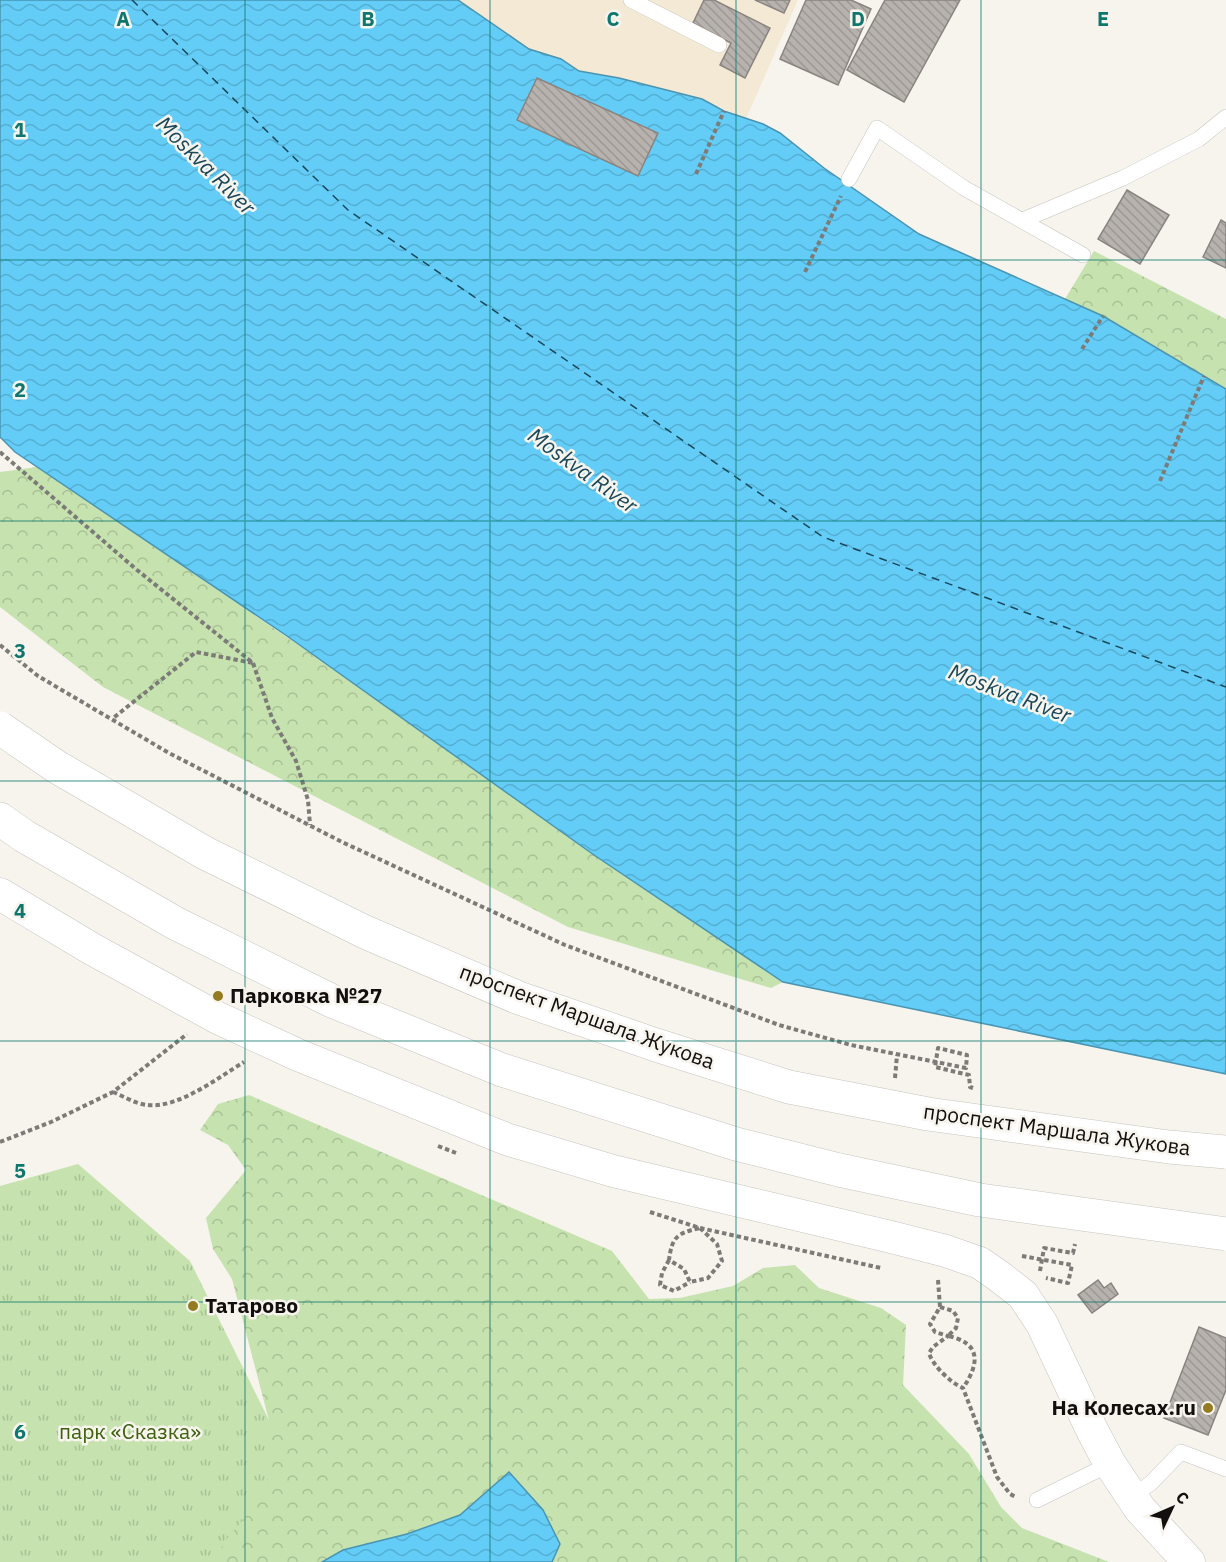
<svg xmlns="http://www.w3.org/2000/svg" width="1226" height="1562" viewBox="0 0 1226 1562" font-family="'IBM Plex Sans',sans-serif">
<style>
.education{fill:#f4e9d4}
.grass{fill:url(#grass-tufts)}
.forest{fill:url(#forest-crowns)}
.water{fill:url(#water-waves);stroke:#4a94b1;stroke-width:1.5}
.lines{fill:none;stroke-linecap:round;stroke-linejoin:round}
.ferry{stroke:#1a4859;stroke-width:1.5;stroke-dasharray:8 6;stroke-linecap:butt}
.building{fill:url(#building-back-hatch);stroke:#898480;stroke-width:1.5}
.service-casing{stroke:#c7c4be;stroke-width:16}
.minor-casing{stroke:#c7c4be;stroke-width:33}
.primary-casing{stroke:#c7c4be;stroke-width:34}
.path{stroke:#7d7b77;stroke-width:4;stroke-dasharray:4.5 3;stroke-linecap:butt}
.service{stroke:#fff;stroke-width:15}
.minor{stroke:#fff;stroke-width:32}
.primary{stroke:#fff;stroke-width:33}
.primary-bridge-casing{stroke:#c7c4be;stroke-width:34;stroke-linecap:butt}
.primary-bridge{stroke:#fff;stroke-width:33}
.grid{fill:none;stroke:#0f766e;stroke-width:1.5;stroke-opacity:0.55}
.poi-dot{fill:#947a21;stroke:#f7f4ee;stroke-width:2}
.labels{text-anchor:middle;stroke-width:5;stroke-linejoin:round;paint-order:stroke}
.poi-label{font-size:21px;font-weight:bold;fill:#11100e;stroke:#f7f4ee;text-anchor:start}
.street-label{font-size:21px;fill:#11100e;stroke:#f7f4ee}
.park-label{font-size:21px;fill:#3d610e;stroke:#f7f4ee}
.water-label{font-size:22px;font-style:italic;fill:#1a4859;stroke:#f7f4ee}
.grid-label{font-size:20px;text-anchor:middle;font-weight:bold;fill:#0f766e;stroke:#f7f4ee;stroke-width:5;stroke-linejoin:round;paint-order:stroke}
</style>
<defs>
<pattern id="grass-tufts" width="24" height="20" patternUnits="userSpaceOnUse" patternTransform="scale(1.5)"><rect width="24" height="20" fill="#c6e2af"/><path d="M3 7l-1-3M5 7V3M7 7l1-3M15 17l-1-3M17 17v-4M19 17l1-3" fill="none" stroke="#a9c195"/></pattern>
<pattern id="forest-crowns" width="20" height="18" patternUnits="userSpaceOnUse" patternTransform="scale(1.5)"><rect width="20" height="18" fill="#c6e2af"/><path d="M2 6a3 3 0 1 1 6 0M12 15a3 3 0 1 1 6 0" fill="none" stroke="#a9c195"/></pattern>
<pattern id="water-waves" width="16" height="10" patternUnits="userSpaceOnUse" patternTransform="scale(1.5)"><rect width="16" height="10" fill="#63cdf7"/><path d="M0 5q4-4 8 0t8 0" fill="none" stroke="#55afd3"/></pattern>
<pattern id="building-back-hatch" width="6" height="6" patternUnits="userSpaceOnUse" patternTransform="scale(1.5)"><rect width="6" height="6" fill="#b7b2ae"/><path d="M-1 5l2 2M0 0l6 6M5-1l2 2" fill="none" stroke="#9c9894"/></pattern>
</defs>
<rect width="100%" height="100%" fill="#f7f4ee"/>
<polygon class="education" points="458,0 798,0 746,119 702,99 619,78 579,71 561,59 529,49"/>
<polygon class="grass" points="78,1164 190,1261 323,1529 250,1562 0,1562 0,1186"/>
<g class="forest">
<polygon points="1094,251 1226,319 1226,389 1103,316 1065,299"/>
<polygon points="37,467 319,659 594,855 783,982 771,988 568,927 103,687 0,607 0,472"/>
<polygon points="249,1095 612,1251 649,1299 680,1298 733,1286 763,1268 795,1265 819,1288 881,1308 906,1325 903,1385 969,1454 1001,1507 1022,1528 1109,1562 552,1562 560,1544 509,1472 460,1515 407,1534 343,1550 322,1562 215,1562 224,1542 266,1493 272,1432 232,1279 213,1249 206,1218 246,1170 228,1145 200,1130 218,1104"/>
</g>
<g class="water">
<polygon points="0,0 458,0 529,49 561,59 579,71 619,78 702,99 724,111 763,124 780,133 824,168 919,234 1103,316 1226,389 1226,1074 783,982 594,855 287,636 15,452 0,437"/>
<polygon points="509,1472 543,1510 560,1544 552,1562 322,1562 343,1550 407,1534 460,1515"/>
</g>
<g class="lines">
<polyline class="ferry" points="132,0 348,210 823,537 1226,687"/>
</g>
<g class="building">
<polygon points="704,0 714,0 770,28 745,78 720,65 731,43 693,23"/>
<polygon points="755,0 790,0 784,13"/>
<polygon points="806,0 851,0 871,9 838,85 780,59"/>
<polygon points="885,0 960,0 904,102 847,70"/>
<polygon points="537,78 658,133 638,176 517,120"/>
<polygon points="1127,190 1169,215 1140,264 1098,239"/>
<polygon points="1221,220 1226,223 1226,268 1203,257"/>
<polygon points="1098,1280 1104,1288 1111,1283 1118,1294 1092,1313 1078,1295"/>
<polygon points="1199,1327 1226,1338 1226,1390 1208,1435 1164,1418"/>
</g>
<g class="lines">
<g class="service-casing">
<g id="service">
<polyline points="631,0 719,45"/>
<polyline points="849,179 877,128 964,188 1083,255"/>
<polyline points="1023,220 1123,178 1199,139 1226,117"/>
<polyline points="1131,1497 1151,1483 1181,1452 1226,1469"/>
<polyline points="1037,1500 1110,1464"/>
</g>
</g>
<g class="minor-casing">
<polyline id="minor" points="0,894 92,949 218,1018 298,1055 506,1139 613,1171 891,1237 946,1251 980,1263 1000,1277 1023,1295 1042,1324 1092,1430 1110,1464 1140,1509 1189,1562"/>
</g>
<g class="primary-casing">
<polyline id="primary" points="0,819 24,836 175,923 332,1001 502,1070 736,1144 839,1170"/>
</g>
<g class="path">
<polyline points="696,174 724,111"/>
<polyline points="805,272 841,196"/>
<polyline points="1082,349 1103,316"/>
<polyline points="0,452 137,570 253,663 196,652 112,719"/>
<polyline points="1160,481 1204,376"/>
<polyline points="0,645 38,676 169,753 342,842 565,945 779,1025 851,1045 966,1068 967,1055 938,1048 935,1067 969,1075 970,1087 973,1088"/>
<polyline points="253,663 272,718 296,761 308,800 310,825"/>
<polyline points="895,1078 897,1055"/>
<path d="M113 1092C123 1096 136 1104 147 1105 178 1109 219 1077 244 1062"/>
<polyline points="0,1142 51,1122 113,1092 187,1034"/>
<polyline points="438,1146 456,1153"/>
<polyline points="650,1212 700,1228 881,1268"/>
<path d="M700 1228 717 1244 722 1261 708 1278 690 1282 684 1269 669 1260C672 1237 677 1233 700 1228Z"/>
<polyline points="1022,1256 1072,1265 1068,1283 1046,1278"/>
<polyline points="669,1260 662,1273 660,1285 674,1291 690,1282"/>
<polyline points="1040,1271 1044,1248 1073,1253 1075,1244"/>
<path d="M938 1280 940 1307 930 1324 935 1332 948 1336 933 1347 929 1353C933 1366 951 1383 963 1388L997 1477 1010 1494 1016 1497"/>
<path d="M940 1307 953 1311 958 1318 956 1328 948 1336C981 1343 980 1363 963 1388"/>
</g>
<use href="#service" class="service"/>
<use href="#minor" class="minor"/>
<use href="#primary" class="primary"/>
<g class="primary-bridge-casing">
<g id="primary-bridge">
<polyline points="0,728 57,767 205,853 365,932 519,998 656,1045 789,1087 928,1114 1169,1147 1226,1152"/>
<polyline points="839,1170 980,1200 1226,1234"/>
</g>
</g>
<use href="#primary-bridge" class="primary-bridge"/>
</g>
<path class="grid" d="M245 0V1562M490 0V1562M736 0V1562M981 0V1562M0 260H1226M0 521H1226M0 781H1226M0 1041H1226M0 1302H1226"/>
<g class="poi-dot">
<circle cx="218" cy="996" r="6"/>
<circle cx="193" cy="1306" r="6"/>
<circle cx="1208" cy="1408" r="6"/>
</g>
<g class="labels">
<g class="poi-label">
<text x="230" y="1003">Парковка №27</text>
<text x="205" y="1313">Татарово</text>
<text x="1196" y="1415" text-anchor="end">На Колесах.ru</text>
</g>
<g class="street-label">
<text transform="translate(587 1017) rotate(20)" y="7">проспект Маршала Жукова</text>
<text transform="translate(1057 1130) rotate(8)" y="7">проспект Маршала Жукова</text>
</g>
<g class="park-label">
<text x="130" y="1439">парк «Сказка»</text>
</g>
<g class="water-label">
<text transform="translate(206 165) rotate(45)" y="8">Moskva River</text>
<text transform="translate(583 470) rotate(36)" y="8">Moskva River</text>
<text transform="translate(1010 693) rotate(21)" y="8">Moskva River</text>
</g>
</g>
<g class="grid-label">
<text x="123" y="26">A</text>
<text x="368" y="26">B</text>
<text x="613" y="26">C</text>
<text x="858" y="26">D</text>
<text x="1103" y="26">E</text>
<text x="20" y="137">1</text>
<text x="20" y="397">2</text>
<text x="20" y="658">3</text>
<text x="20" y="918">4</text>
<text x="20" y="1178">5</text>
<text x="20" y="1439">6</text>
</g>
<g transform="translate(1172 1508) rotate(46)" stroke="#f7f4ee" stroke-width="4.5" paint-order="stroke">
<path d="M0-4.5L10 22L0 15L-10 22Z" fill="#11100e"/>
<text y="-9" font-size="16" font-weight="bold" text-anchor="middle" fill="#11100e">С</text>
</g>
</svg>
